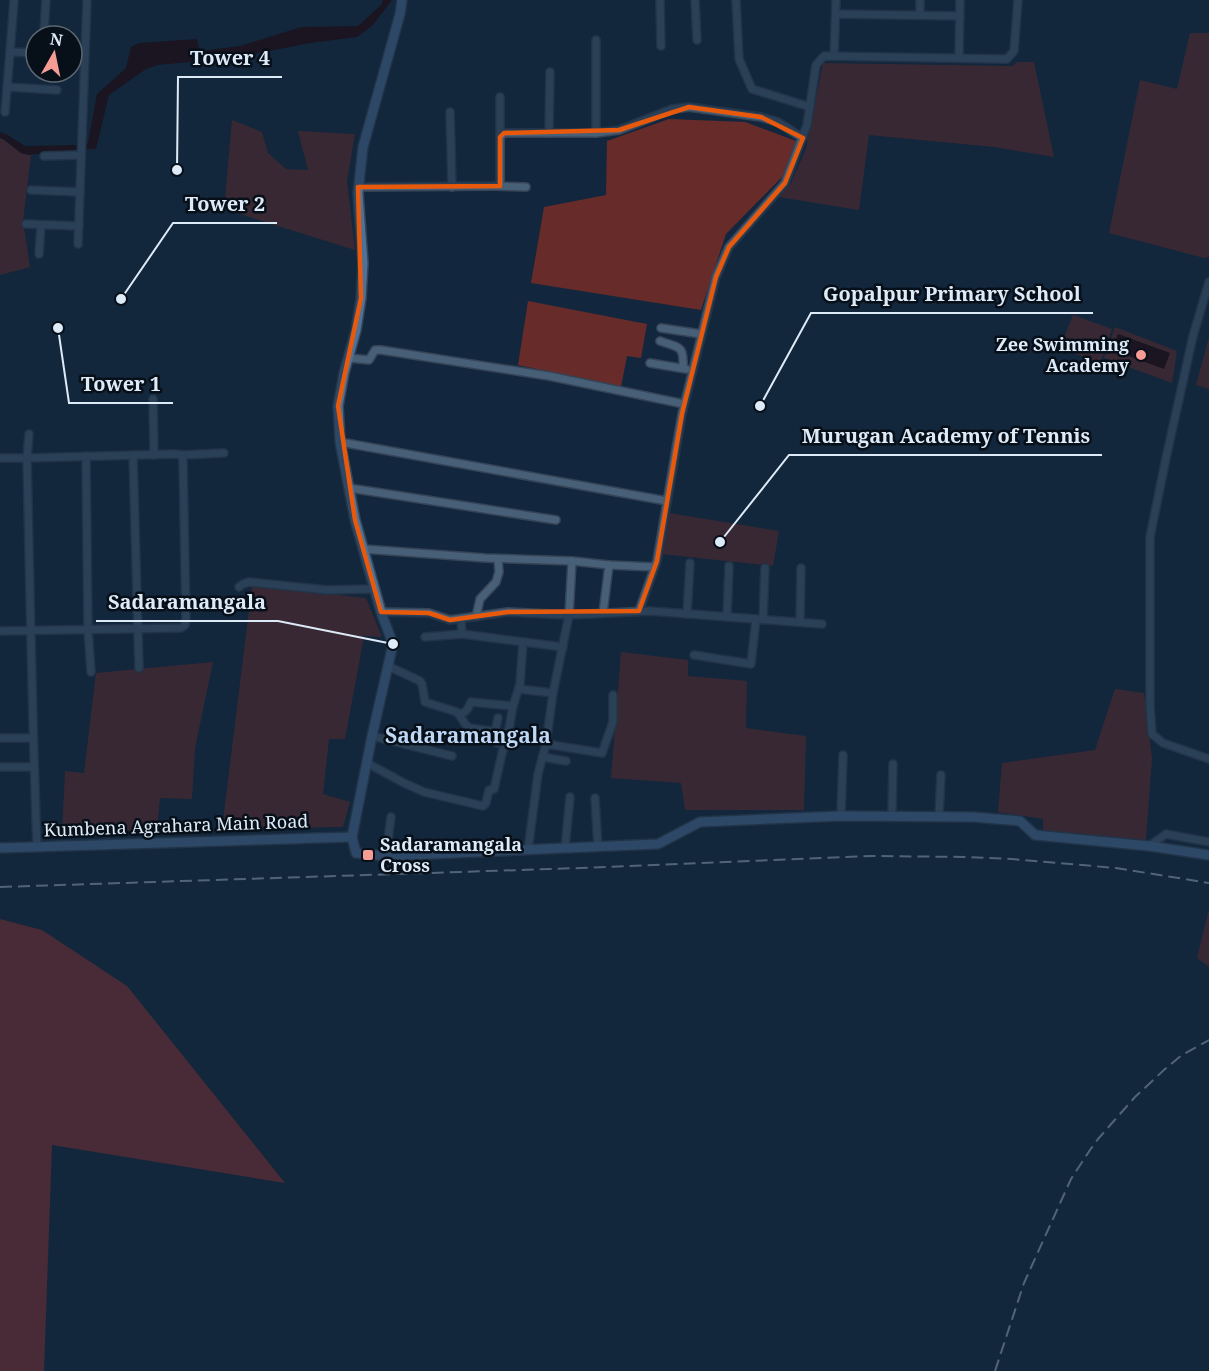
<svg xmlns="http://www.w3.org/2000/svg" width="1209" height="1371" viewBox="0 0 1209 1371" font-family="'Noto Serif',serif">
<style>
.green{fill:#672b29}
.forest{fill:#893230}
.water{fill:#240001}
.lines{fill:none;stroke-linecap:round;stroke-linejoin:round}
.street-casing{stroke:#354456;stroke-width:10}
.secondary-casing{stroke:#354456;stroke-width:12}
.street{stroke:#485f78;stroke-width:7}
.secondary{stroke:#4d7299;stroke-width:9}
.rail{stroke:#9faebf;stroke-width:2;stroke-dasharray:12 6;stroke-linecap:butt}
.marked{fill:none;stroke:#e8590c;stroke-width:4.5;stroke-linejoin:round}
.poi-dot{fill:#f59c95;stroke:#070f19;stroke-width:2}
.labels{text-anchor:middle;stroke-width:5;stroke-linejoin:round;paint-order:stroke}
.poi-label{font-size:18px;font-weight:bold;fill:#ddeaf8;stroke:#070f19;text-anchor:end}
.street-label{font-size:18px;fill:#ddeaf8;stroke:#070f19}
.quarter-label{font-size:21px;font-weight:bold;fill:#bed8f5;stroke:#070f19}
.leader{fill:none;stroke:#ddeaf8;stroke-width:2}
.callout-dot{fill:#ddeaf8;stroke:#070f19;stroke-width:2}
.callout-label{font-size:20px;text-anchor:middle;font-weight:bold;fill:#ddeaf8;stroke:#070f19;stroke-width:5;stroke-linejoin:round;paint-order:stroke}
</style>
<rect width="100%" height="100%" fill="#12273d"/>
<g class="green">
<polygon points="1190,33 1209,33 1209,257 1204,258 1109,233 1140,80 1177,89"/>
<polygon points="1017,62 1034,62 1054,157 994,147 869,135 859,210 778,197 791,183 806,149 823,63 1013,66"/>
<polygon points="669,119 745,122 796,141 784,175 726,234 701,310 531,283 544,207 606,195 607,141"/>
<polygon points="232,120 262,132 268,153 286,169 308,170 298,131 355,134 347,181 355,250 224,209"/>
<polygon points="0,138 3,139 21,153 31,155 23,221 30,267 0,275"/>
<polygon points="528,301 647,324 641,358 627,356 621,387 518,365"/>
<polygon points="1073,315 1112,329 1100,363 1060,348"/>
<polygon points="1115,327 1177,351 1172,383 1104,358"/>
<polygon points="1209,337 1209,389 1196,385"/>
<polygon points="669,513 779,531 773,566 661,554"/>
<polygon points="252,586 366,598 382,637 364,636 345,739 329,739 323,794 350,802 343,827 222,829"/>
<polygon points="621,652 688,660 688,676 747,681 746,728 806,736 804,810 685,810 681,783 611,778"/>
<polygon points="213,662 195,748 192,799 160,798 157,829 62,835 65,771 84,773 96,673"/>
<polygon points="1115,689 1144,693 1152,758 1146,840 1043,831 1043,819 998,812 1002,763 1095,750"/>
<polygon points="1209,909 1209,967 1197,958"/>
</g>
<polygon class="forest" points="0,919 42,930 127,986 285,1183 52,1145 44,1371 0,1371"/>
<g class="water">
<polygon points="383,0 392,0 373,25 357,37 310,43 234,58 157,65 146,69 109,95 96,149 84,149 84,144 88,143 97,94 126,68 131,47 139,43 197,39 200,51 240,46 301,27 358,26 382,4"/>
<polygon points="0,132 6,134 25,146 77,145 77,150 29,155 21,153 3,139 0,138"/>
<polygon points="1118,334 1170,353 1164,369 1112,350"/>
</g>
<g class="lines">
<g class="street-casing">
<g id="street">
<polyline points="14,0 10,52 36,53"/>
<polyline points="660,0 661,46"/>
<polyline points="695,0 697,40"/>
<polyline points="736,0 739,59 752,89 810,107"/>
<polyline points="920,0 920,15"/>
<polyline points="836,14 960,16"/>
<polyline points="44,32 46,0"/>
<polyline points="834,56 836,0"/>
<polyline points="959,58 960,0"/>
<polyline points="7,87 57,90"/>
<polyline points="500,97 500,137"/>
<polyline points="5,112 10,52"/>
<polyline points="450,112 452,187"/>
<polyline points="549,133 550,72"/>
<polyline points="596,133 596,40"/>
<polyline points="44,156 81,155"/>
<polyline points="495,186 526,187"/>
<polyline points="358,187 495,186 498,185 500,181 500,137 504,133 596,133 619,130 672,109 689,107 761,117 778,122 803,138"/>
<polyline points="31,190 80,192"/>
<polyline points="26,224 79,226"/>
<polyline points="78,244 87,0"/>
<polyline points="39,254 41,225"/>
<polyline points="1209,282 1193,336 1166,458 1150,537 1150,706 1152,734 1163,743 1209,759"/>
<polyline points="661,328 701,334"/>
<path d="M660 341C680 348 684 345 683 368"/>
<polyline points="349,358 369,360 375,350 381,350 549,376 684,404"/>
<polyline points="650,363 686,369"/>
<polyline points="153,399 154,455"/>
<polyline points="340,442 667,501"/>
<polyline points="133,455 139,668"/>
<polyline points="182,455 224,453"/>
<polyline points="86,456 88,630 91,672"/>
<polyline points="0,458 27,458 29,434"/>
<polyline points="349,488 556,520"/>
<polyline points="363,549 485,558 572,561 609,565 655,567"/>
<polyline points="239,587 243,584 249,582 327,590 375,589"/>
<polyline points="639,611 657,561 682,414 716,277 729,247 785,183 807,125 816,65 824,56 1007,59 1014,51 1018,0"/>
<polyline points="381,612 429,613 450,620 508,612 569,615 650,611 822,624"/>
<polyline points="603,613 609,565"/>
<polyline points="687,614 690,563"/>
<polyline points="476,617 480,599 496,582 499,572 498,559"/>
<polyline points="727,617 729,566"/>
<polyline points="461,619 462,634 563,647"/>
<polyline points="763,619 765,568"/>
<polyline points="800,622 801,568"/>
<path d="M0 631 181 628 185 625 186 618 183 462 182 455 175 454 27 458C30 588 32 717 37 847"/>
<polyline points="425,637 462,634"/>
<polyline points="694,655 751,664 756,619"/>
<polyline points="388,666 420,681 422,684 425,702 457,712 466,725 470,728 546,739"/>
<polyline points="519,689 553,693"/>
<path d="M459 714C466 713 468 709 471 702L513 706"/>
<polyline points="495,732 498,718"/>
<polyline points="508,734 513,706 520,684 523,642"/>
<polyline points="372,736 452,756"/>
<polyline points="0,738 33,738"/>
<polyline points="497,743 499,733"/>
<polyline points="546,744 602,753 613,722 613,695"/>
<polyline points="542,757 566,761"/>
<polyline points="367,763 404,783 424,792 483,806 486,803 489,790 494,789 503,749 508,745 511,734"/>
<polyline points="0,767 34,767"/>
<polyline points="595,798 598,847"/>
<polyline points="841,816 843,755"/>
<polyline points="892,816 893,764"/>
<polyline points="939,816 941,775"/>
<polyline points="1149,846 1166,834 1209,842"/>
<polyline points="565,848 570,797"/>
<polyline points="528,850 538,774 546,744 553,693 569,615 572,561"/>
<polyline points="386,856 391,817"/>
</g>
</g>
<g class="secondary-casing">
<g id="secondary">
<polyline points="402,0 400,14 363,147 358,193 363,263 361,298 356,330 344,373 338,406 340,442 355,520 381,612 393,644 372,736 352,837 356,853 386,856 658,844 700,822 841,816 973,817 1020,821 1035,835 1149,846 1209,855"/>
<polyline points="0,848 352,837"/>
</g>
</g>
<use href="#street" class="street"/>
<use href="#secondary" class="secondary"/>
<g class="rail">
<polyline points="0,887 581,868 872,856 966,857 1011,859 1116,868 1209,883"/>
<polyline points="995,1371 1024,1283 1071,1179 1090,1150 1098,1139 1135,1097 1165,1069 1182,1055 1209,1040"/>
</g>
</g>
<path d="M0 0H1209V1371H0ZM689 107 761 117 803 138 785 183 729 247 716 277 682 414 657 561 639 611 508 612 450 620 429 613 381 612 355 520 338 406 361 298 358 187 500 186V137L504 133 619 130Z" fill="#12273d" fill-opacity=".55" fill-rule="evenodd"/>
<path class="marked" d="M689 107 761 117 803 138 785 183 729 247 716 277 682 414 657 561 639 611 508 612 450 620 429 613 381 612 355 520 338 406 361 298 358 187 500 186V137L504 133 619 130Z"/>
<g class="poi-dot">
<circle cx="1141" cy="355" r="6"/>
<rect x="362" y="849" width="12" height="12" rx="3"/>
</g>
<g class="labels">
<g class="poi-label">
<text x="1129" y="351">Zee Swimming<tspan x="1129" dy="21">Academy</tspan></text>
<text x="380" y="851" text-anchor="start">Sadaramangala<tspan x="380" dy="21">Cross</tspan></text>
</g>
<g class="street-label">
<text transform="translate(176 826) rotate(-2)" y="6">Kumbena Agrahara Main Road</text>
</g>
<g class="quarter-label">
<text x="468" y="743">Sadaramangala</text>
</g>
</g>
<path class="leader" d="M177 170L178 77H282M121 299L173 223H277M760 406L811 313H1093M58 328L69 403H173M720 542L789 455H1102M393 644L278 621H96"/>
<g class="callout-dot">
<circle cx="177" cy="170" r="6"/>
<circle cx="121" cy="299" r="6"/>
<circle cx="760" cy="406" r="6"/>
<circle cx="58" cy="328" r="6"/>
<circle cx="720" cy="542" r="6"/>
<circle cx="393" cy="644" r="6"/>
</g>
<g class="callout-label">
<text x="230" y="65">Tower 4</text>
<text x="225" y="211">Tower 2</text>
<text x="952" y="301">Gopalpur Primary School</text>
<text x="121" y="391">Tower 1</text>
<text x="946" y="443">Murugan Academy of Tennis</text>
<text x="187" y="609">Sadaramangala</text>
</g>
<g transform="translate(54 54) rotate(9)"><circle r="28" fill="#070f19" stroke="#5d6772" stroke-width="1.5"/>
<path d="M0-4.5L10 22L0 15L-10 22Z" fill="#f59c95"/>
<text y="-9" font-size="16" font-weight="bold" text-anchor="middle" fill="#ddeaf8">N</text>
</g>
</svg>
